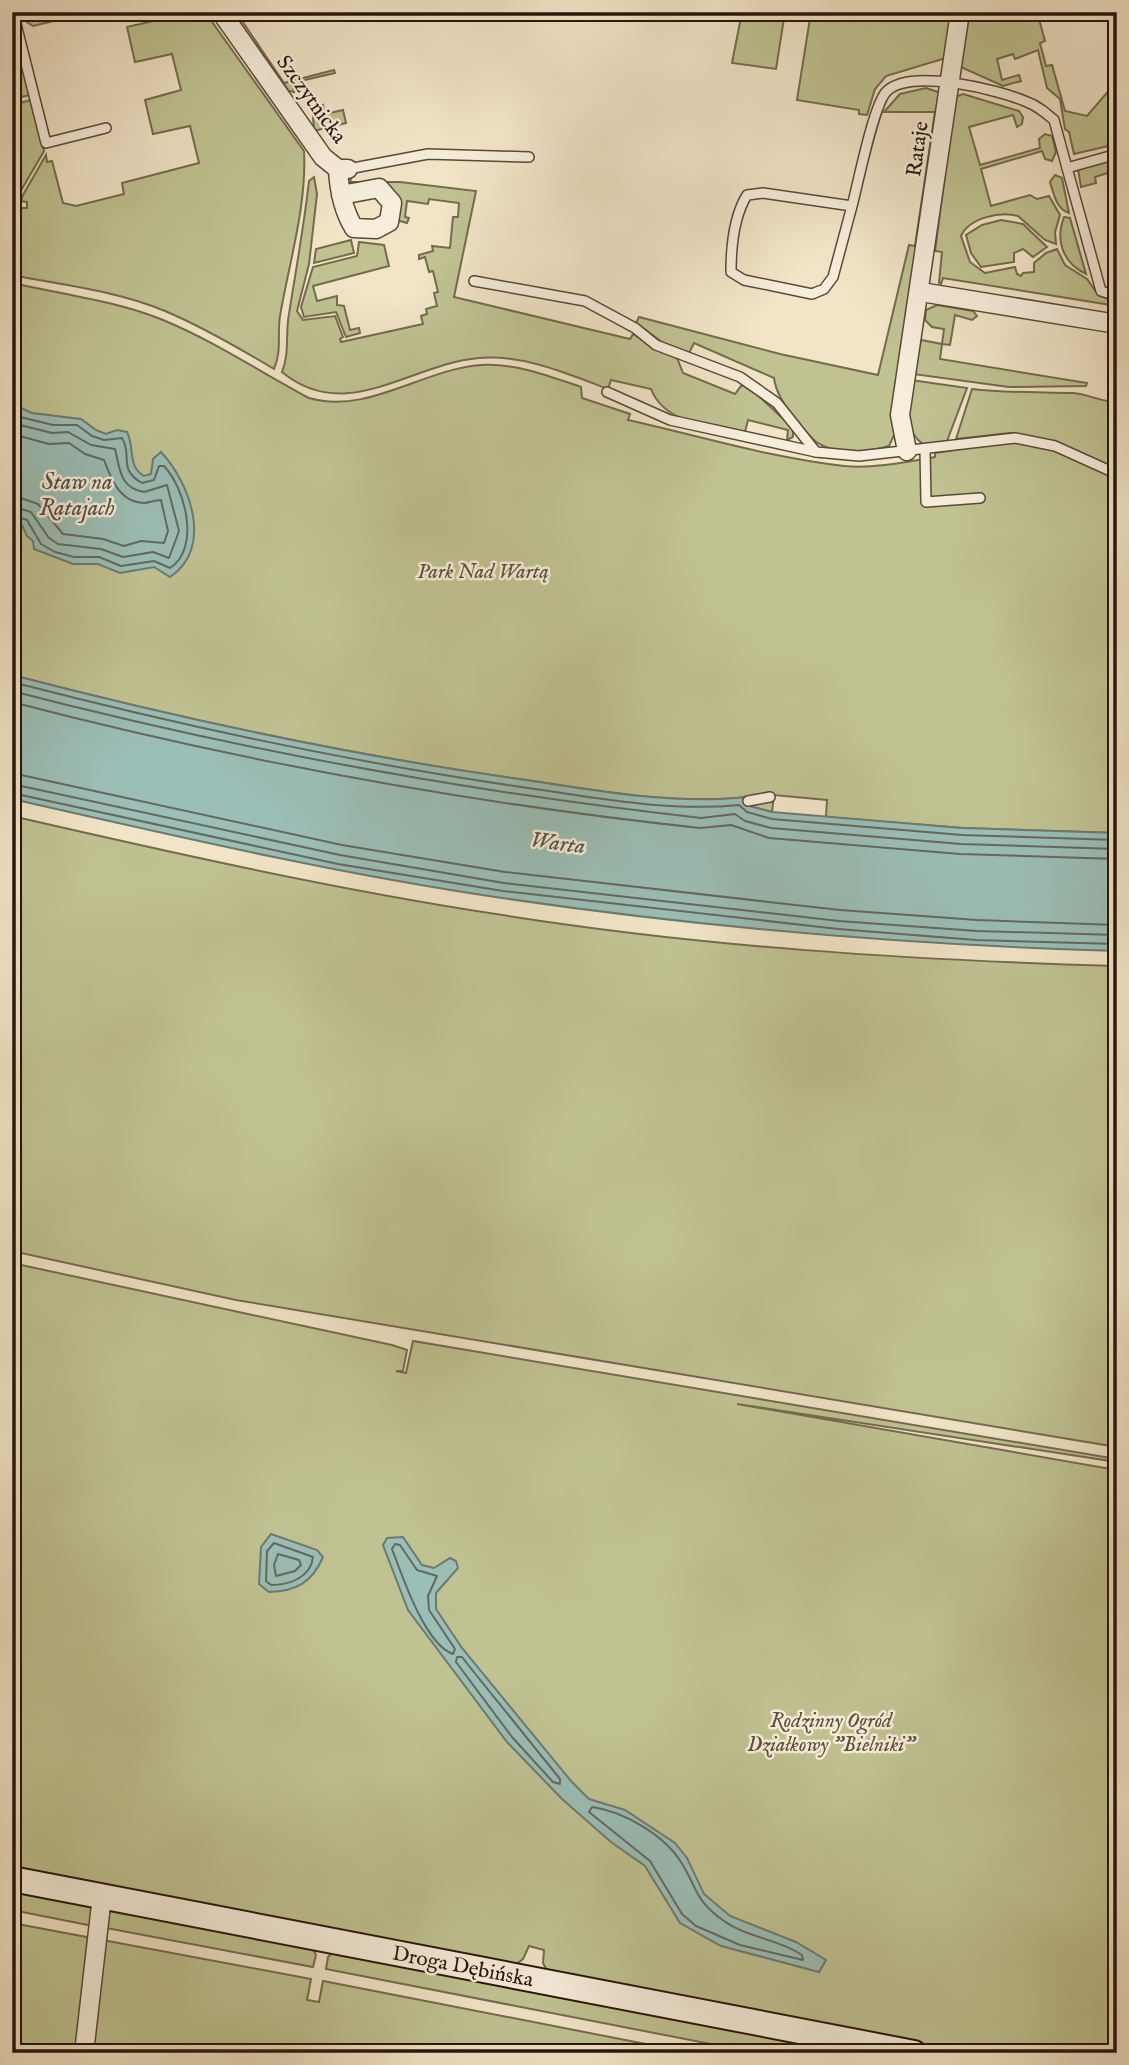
<svg xmlns="http://www.w3.org/2000/svg" width="1129" height="2065" viewBox="0 0 1129 2065" font-family="'IM FELL English',serif">
<style>
.green{fill:#c0c292;stroke:#746b4e;stroke-width:2}
.water{fill:#9bbeb6;stroke:#6d7a71;stroke-width:2}
.lines{fill:none;stroke-linecap:round;stroke-linejoin:round}
.shore{stroke:#626960;stroke-width:2}
.lane-casing{stroke:#5a4838;stroke-width:12}
.street-casing{stroke:#5a4838;stroke-width:21}
.secondary-casing{stroke:#281409;stroke-width:28}
.lane{stroke:#f6eddb;stroke-width:9}
.street{stroke:#f6eddb;stroke-width:18}
.secondary{stroke:#f6eddb;stroke-width:24}
.labels{text-anchor:middle;stroke-width:5;stroke-linejoin:round;paint-order:stroke}
.street-label{font-size:21px;fill:#281409;stroke:#f6eddb}
.park-label{font-size:21px;font-style:italic;fill:#5d5139;stroke:#f6eddb}
.water-label{font-size:23px;font-style:italic;fill:#505046;stroke:#f6eddb}
</style>
<rect width="100%" height="100%" fill="#f1e4c7"/>
<filter id="stains"><feTurbulence type="fractalNoise" baseFrequency=".00286" numOctaves="4"/><feColorMatrix values="0 0 0 0 .2 0 0 0 0 .09 0 0 0 0 .02 0 0 0 .5 -.17"/></filter>
<radialGradient id="worn" r=".72"><stop offset=".6" stop-color="#630" stop-opacity="0"/><stop offset="1" stop-color="#630" stop-opacity=".3"/></radialGradient>
<g class="green">
<polygon points="24,12 65,12 66,18 33,26 27,22"/>
<path d="M161 12H205L304 151C307 205 289 263 280 316 277 335 282 351 274 369 239 348 203 327 165 311 117 291 62 285 12 275V208H27V202L21 201 23 195 46 155 47 162 52 161 63 203 76 206 124 194 122 183 199 163 190 126 153 134 145 100 181 90 172 54 135 62 127 27 162 19Z"/>
<polygon points="229,12 236,12 284,83 334,70 335,73 292,83 294,92 289,91"/>
<polygon points="742,12 785,12 776,69 732,63"/>
<polygon points="811,12 952,12 946,58 886,76 875,89 867,115 859,114 859,110 797,100"/>
<polygon points="963,12 1037,12 1045,41 1040,43 1046,66 1052,65 1065,111 1087,116 1117,81 1117,144 1074,154 1069,132 1065,129 1060,99 1047,88 1038,50 1015,59 1013,54 997,59 1002,80 1019,75 1021,81 1003,86 961,67 958,68"/>
<polygon points="12,24 30,95 12,99"/>
<path d="M926 88 941 93 895 433 889 446C869 452 833 455 815 441 807 434 800 424 793 416 784 404 776 393 774 378L694 343 688 355 666 345 636 323 639 317 780 354 878 375 909 245 915 246 935 112H884L900 94Z"/>
<path d="M963 94 1019 111 1023 117 1022 124 1017 127 1013 115 969 127 980 165 1040 148 1039 139 1045 134 1052 136 1056 152 1052 161 1045 159 1042 151 981 169 991 206 1030 195 1037 199 1049 196 1060 215 1055 232 1056 244 1045 240 1018 216C1000 211 969 218 961 236L970 262 985 273 1015 267 1017 274 1021 276 1023 273 1034 272V263L1046 253 1057 249 1065 265 1087 279 1099 296 1117 301V306L943 278 941 284 939 283 942 252 935 251 955 97Z"/>
<polygon points="31,100 44,151 12,206 12,105"/>
<polygon points="323,105 325,114 343,110 346,123 314,131 313,116"/>
<polygon points="1117,158 1117,170 1095,177 1096,183 1081,187 1078,169"/>
<path d="M1055 175 1062 178 1069 213C1056 209 1054 194 1050 182Z"/>
<path d="M314 177 317 194 309 264 297 311 303 320 335 316 343 337 340 339 341 342 423 324 421 316 427 314 426 309 437 306 434 293 438 292 433 271 429 272 425 257 419 259V255L433 251 432 246 450 248 453 217H458L459 203 429 199 428 204 407 201 405 217 409 218 407 223 396 220V200L350 188 344 177H350L351 182H400L476 191 454 297 630 339 633 334 677 358 683 373 735 394 741 386 747 385 793 428V437L787 440 788 430 748 420 745 432C711 425 665 425 651 389L611 380 608 389C568 374 523 354 479 358 410 364 346 425 282 372 290 352 285 335 289 314 296 269 304 226 309 181Z"/>
<path d="M1064 217 1070 218 1086 274C1063 263 1055 241 1064 217Z"/>
<polygon points="1001,220 1023,224 1047,247 1033,257 1023,249 1014,253 1014,262 981,267 971,253 966,235 982,225"/>
<polygon points="351,240 354,253 314,263 316,249"/>
<polygon points="359,242 384,245 389,266 313,286 317,301 337,296 337,305 344,306 350,330 359,328 360,333 346,337 336,312 304,317 301,307 313,267 357,256"/>
<path d="M12 283C62 294 116 301 163 320 214 341 260 372 309 398 368 415 423 369 481 365 516 363 549 376 581 387L582 398 630 414 628 420C700 436 771 458 844 466 874 469 905 462 935 457V453L1011 441 1055 450 1117 479V833L962 828 826 817 827 800 774 795 772 812 749 806 747 797C673 805 599 791 526 780 353 756 181 719 12 675Z"/>
<polygon points="937,305 973,311 977,316 972,320 955,315 950,345 942,344 940,359 1087,383 1086,386 1009,387 913,374 921,340 942,344 944,329 932,327 925,320 926,310"/>
<path d="M911 380 967 388 947 441 924 445C901 429 909 405 911 380Z"/>
<path d="M972 389C1006 393 1039 392 1073 393 1088 394 1101 402 1117 402V471L1043 439 1010 433 956 439Z"/>
<path d="M12 816C173 853 333 889 496 914 702 947 909 960 1117 966V1447L236 1300 12 1251Z"/>
<polygon points="12,1263 392,1345 407,1350 403,1371 396,1371 406,1373 413,1341 1117,1459 1117,1462 737,1404 1117,1470 1117,2053 956,2053 549,1974 543,1963 544,1950 529,1946 523,1959 515,1965 12,1871"/>
<polygon points="12,1887 88,1901 94,1907 93,1926 12,1910"/>
<polygon points="110,1907 312,1947 316,1955 313,1967 106,1928"/>
<polygon points="12,1923 311,1979 307,2000 319,2002 323,1981 692,2053 12,2053"/>
<polygon points="334,1951 874,2053 757,2053 326,1969 328,1957"/>
</g>
<g class="water">
<path d="M19 407 32 413 81 419 96 430 106 434 117 430 127 432C135 448 127 466 144 476L151 474 153 459 161 452C190 483 214 548 170 577L154 567 120 573 98 564H73L34 549 33 541 27 536 22 525 14 522 12 510V408Z"/>
<path d="M12 675C181 719 353 756 526 780 599 791 674 805 747 797L749 806 772 812 962 828 1117 833V951C911 945 706 928 502 898 337 874 175 836 12 799Z"/>
<path d="M271 1534 317 1550 323 1557C312 1583 296 1591 269 1592L259 1584 261 1547Z"/>
<polygon points="403,1537 422,1565 434,1568 450,1558 456,1561 458,1568 436,1593 436,1609 462,1648 571,1781 589,1799 625,1810 675,1843 687,1858 704,1894 730,1916 796,1942 826,1960 819,1972 721,1946 680,1923 645,1866 611,1842 562,1799 507,1742 408,1610 383,1545 387,1538"/>
</g>
<g class="lines">
<g class="shore">
<path d="M12 415 53 425H77L92 436 104 440 122 438C133 455 117 469 142 483L154 480 159 466H164C185 488 201 548 170 568L154 561 121 566 99 557H74L55 552 41 544 27 520 12 515"/>
<path d="M12 423 52 433 68 432 91 445 115 449C120 468 119 488 144 492L167 485 179 531 169 558 153 552 123 557 101 549 58 544 49 538 31 512 12 506"/>
<path d="M12 434 49 444 69 443 85 454 104 460C111 479 120 503 145 503 151 502 156 500 161 500L168 531 164 543 141 541 124 546 103 539 63 534 38 504 12 495"/>
<path d="M12 682C182 726 354 763 528 788 597 798 669 812 739 805L747 812 772 819 962 835 1117 840"/>
<path d="M12 691C239 750 469 792 701 818L735 814 745 821 771 828 961 844 1117 849"/>
<path d="M12 702C238 761 468 803 700 828L731 825 769 838 960 854 1117 859"/>
<polyline points="12,773 342,845 505,872 840,910 977,920 1117,925"/>
<polyline points="12,784 340,855 504,883 839,921 977,931 1117,935"/>
<polyline points="12,793 338,864 503,891 838,929 976,940 1117,944"/>
<path d="M274 1543 313 1557C311 1577 290 1585 271 1585L266 1581 267 1551Z"/>
<path d="M395 1544 400 1545 417 1570 437 1576 428 1596 429 1610 455 1649 453 1654C425 1645 402 1575 392 1549Z"/>
<polygon points="278,1554 299,1560 301,1565 295,1571 276,1576 274,1565"/>
<polygon points="457,1657 462,1657 473,1671 560,1779 560,1784 553,1782 512,1737 456,1662"/>
<path d="M592 1807C623 1811 664 1835 681 1862 698 1889 694 1900 724 1921 748 1938 779 1939 802 1955L803 1960 740 1945 696 1926 682 1914 650 1861 589 1812Z"/>
</g>
<g class="lane-casing">
<g id="lane">
<polyline points="13,12 46,143 106,128"/>
<polyline points="1117,154 1067,168 1101,291 1117,296"/>
<polyline points="348,169 428,154 529,157"/>
<path d="M852 206 833 277 824 289 812 294 744 280 731 272C731 247 734 216 747 195L763 193 852 206C858 184 873 107 886 92 909 67 1000 90 1027 102 1038 106 1046 113 1054 120L1067 168"/>
<polyline points="474,281 585,301 635,328 656,345 740,377 777,403 816,452"/>
<polyline points="607,392 670,420 816,452 859,456 1015,438 1055,446 1117,474"/>
<polyline points="925,449 926,502 980,498"/>
<polyline points="748,801 770,797"/>
</g>
</g>
<g class="street-casing">
<g id="street">
<polyline points="221,12 323,157 338,169 348,169"/>
<path d="M338 169C339 190 343 210 354 228L376 229 389 222 392 203 379 188 341 195"/>
<polyline points="921,292 1117,324"/>
<polyline points="907,451 900,415 960,12"/>
<polyline points="84,2053 102,1896"/>
</g>
</g>
<g class="secondary-casing">
<polyline id="secondary" points="12,1879 914,2053"/>
</g>
<use href="#lane" class="lane"/>
<use href="#street" class="street"/>
<use href="#secondary" class="secondary"/>
</g>
<g class="labels">
<g class="street-label">
<text transform="translate(312 99) rotate(54)" y="7">Szczytnicka</text>
<text transform="translate(917 149) rotate(-82)" y="7">Rataje</text>
<text transform="translate(463 1966) rotate(11)" y="7">Droga Dębińska</text>
</g>
<g class="park-label">
<text x="483" y="578">Park Nad Wartą</text>
<text x="831" y="1727">Rodzinny Ogród<tspan x="831" dy="24">Działkowy "Bielniki"</tspan></text>
</g>
<g class="water-label">
<text x="77" y="489">Staw na<tspan x="77" dy="26">Ratajach</tspan></text>
<text transform="translate(558 842) rotate(7)" y="8">Warta</text>
</g>
</g>
<rect width="1129" height="2065" fill="none" stroke="#f1e4c7" stroke-width="42"/>
<rect x="14" y="14" width="1101" height="2037" fill="none" stroke="#281409" stroke-width="3.5"/>
<rect x="21" y="21" width="1087" height="2023" fill="none" stroke="#281409" stroke-width="2"/>
<rect width="100%" height="100%" filter="url(#stains)"/>
<rect width="100%" height="100%" fill="url(#worn)"/>
</svg>
